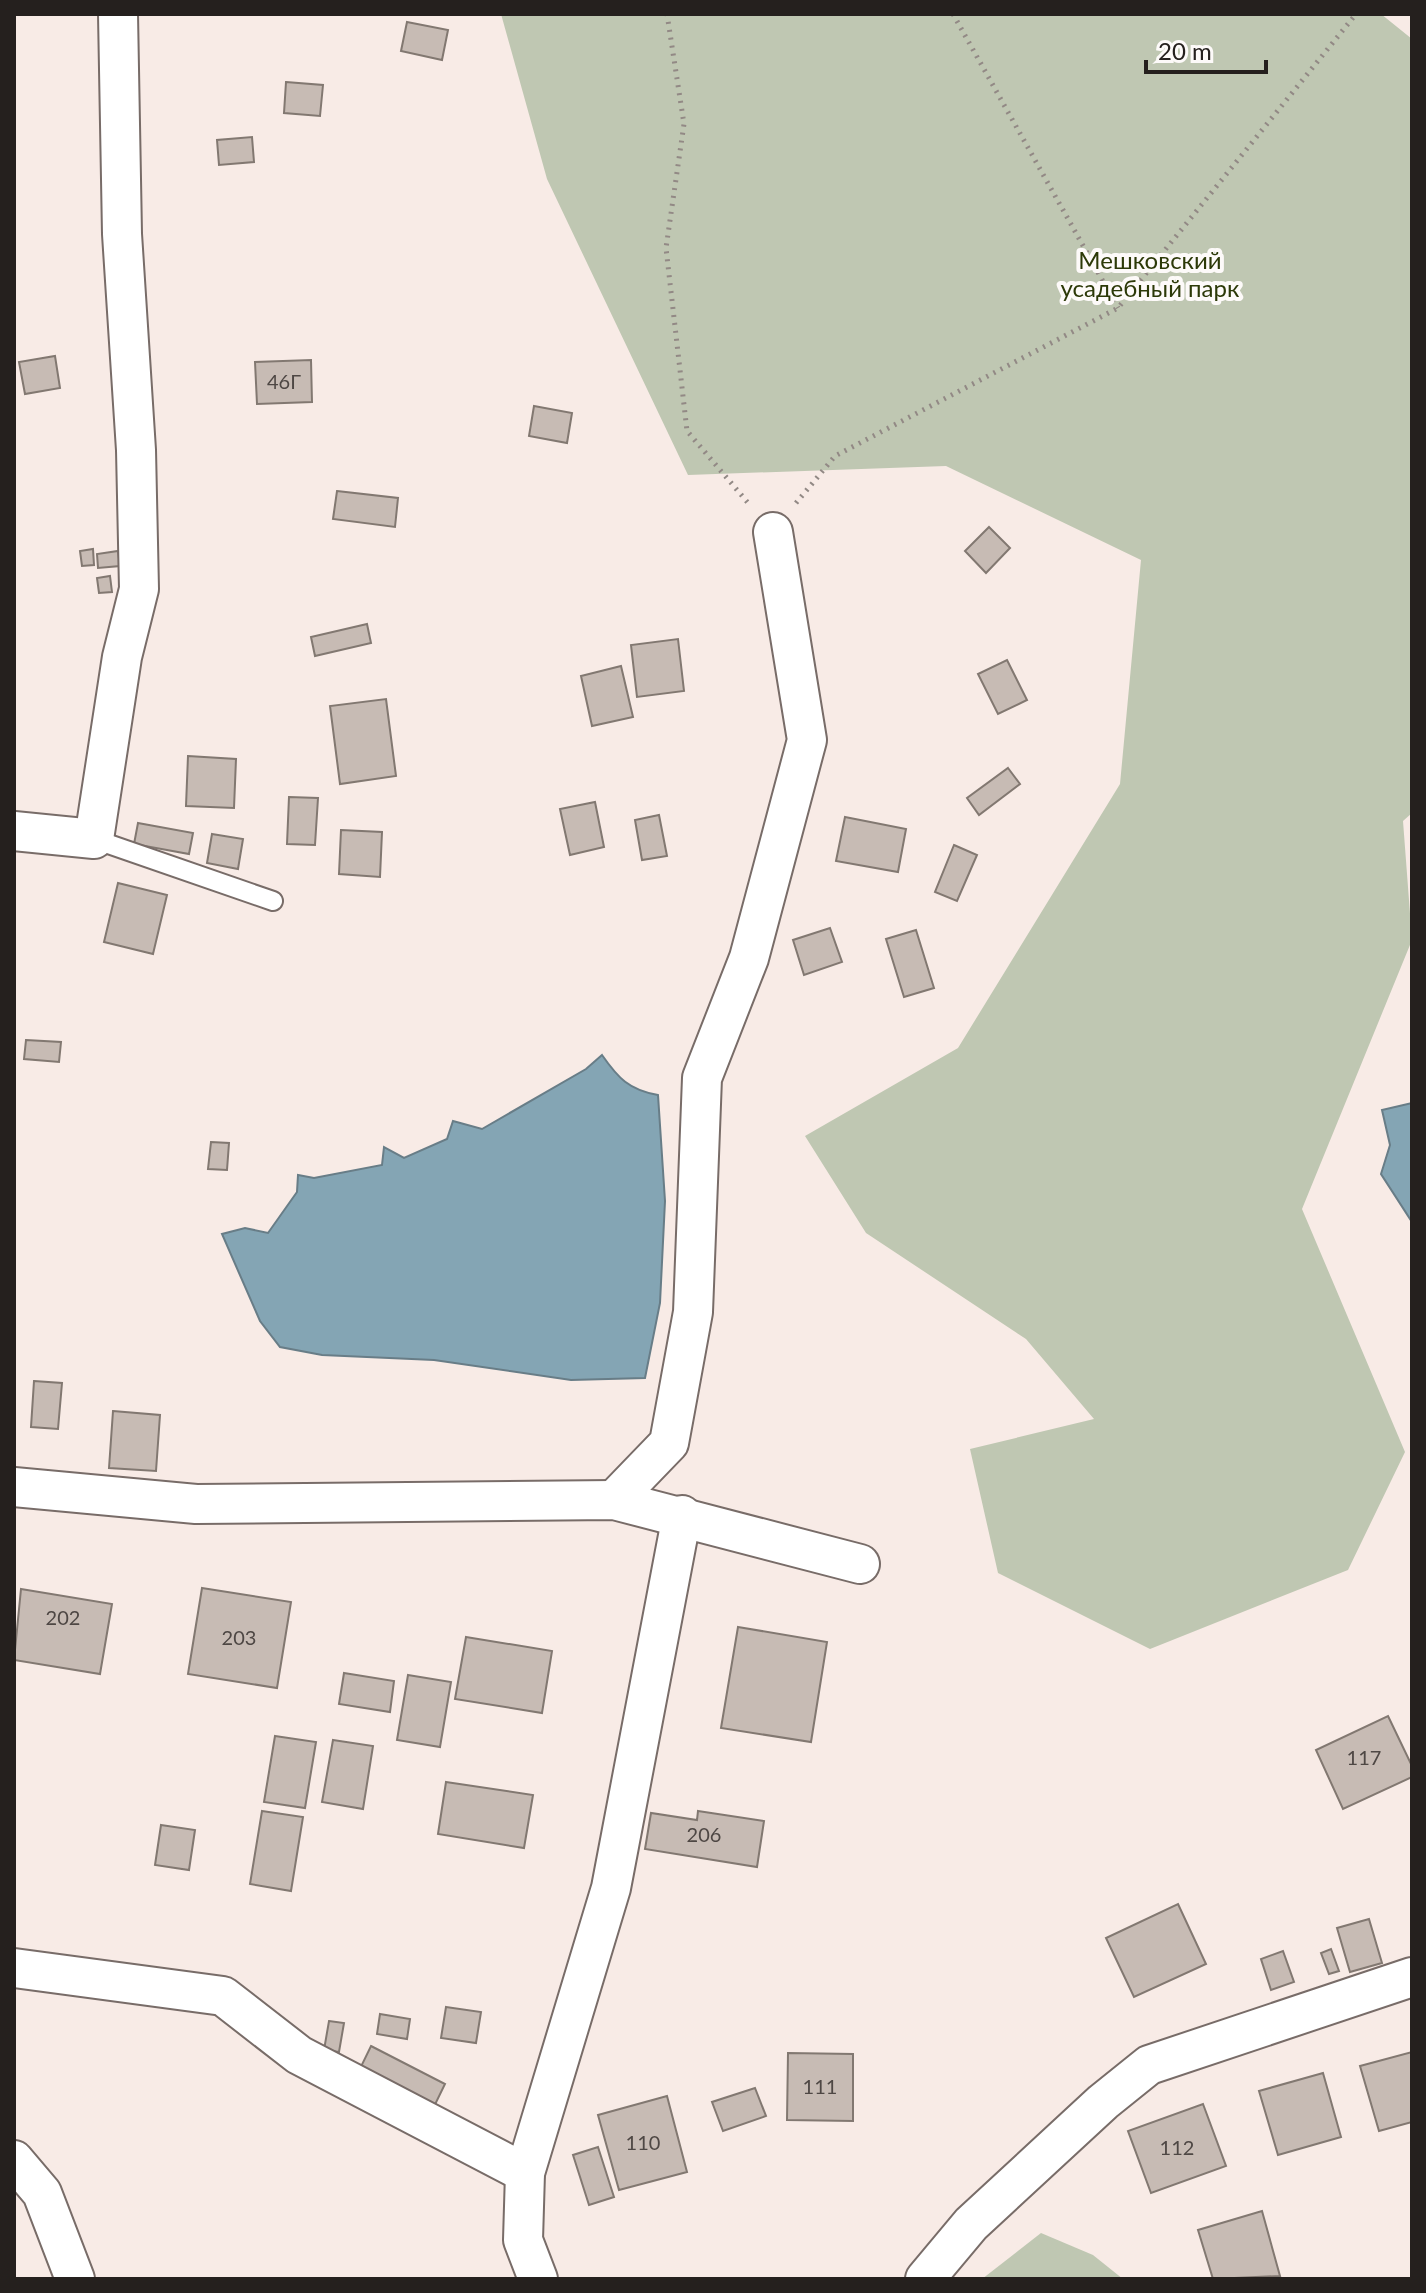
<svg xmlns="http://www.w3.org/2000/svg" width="1426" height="2293" viewBox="0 0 1426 2293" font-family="Lato,sans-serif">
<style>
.green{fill:#bfc7b2}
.water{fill:#84a5b4;stroke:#687d87;stroke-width:2}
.building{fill:#c7bbb4;stroke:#827871;stroke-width:2}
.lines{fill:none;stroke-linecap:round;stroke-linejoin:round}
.service-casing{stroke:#786c68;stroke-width:22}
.minor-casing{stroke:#786c68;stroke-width:42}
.path{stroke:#928985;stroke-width:5;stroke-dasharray:2 6;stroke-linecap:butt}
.service{stroke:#fff;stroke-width:18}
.minor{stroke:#fff;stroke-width:38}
.labels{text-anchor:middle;stroke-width:8;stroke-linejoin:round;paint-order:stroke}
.number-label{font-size:20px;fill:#4e4744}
.park-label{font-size:24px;fill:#2c3908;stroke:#fdfaf9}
</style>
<rect width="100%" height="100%" fill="#f8ebe6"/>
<g class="green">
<polygon points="501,14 1381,14 1412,39 1412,813 1403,821 1412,940 1302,1209 1405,1452 1348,1570 1150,1649 998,1573 970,1449 1094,1419 1026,1339 866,1233 805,1136 958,1048 1120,784 1141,560 946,466 688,475 547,179"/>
<polygon points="1041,2233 1093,2255 1123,2279 982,2279"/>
</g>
<g class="water">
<path d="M602 1055C618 1078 629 1090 658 1095L665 1201 660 1303 645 1378 571 1380 434 1360 322 1355 280 1347 260 1321 222 1234 245 1228 268 1233 297 1192 298 1175 314 1178 382 1165 384 1147 404 1158 447 1139 453 1121 482 1129 586 1069Z"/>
<polygon points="1412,1103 1412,1222 1381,1174 1390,1145 1382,1110"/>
</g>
<g class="building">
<polygon points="407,22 448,30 442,60 401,51"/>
<polygon points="286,82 323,85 320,116 284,113"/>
<polygon points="252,137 254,162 219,165 217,140"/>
<polygon points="55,356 60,388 25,394 19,362"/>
<polygon points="311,360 312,402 257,404 255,362"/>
<polygon points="534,406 572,413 567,443 529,436"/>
<polygon points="337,491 398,498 395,527 333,519"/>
<polygon points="989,527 1010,548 986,573 965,551"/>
<polygon points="93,549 94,565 82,566 80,551"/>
<polygon points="118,551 120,566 98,568 97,554"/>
<polygon points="110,576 112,592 99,593 97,578"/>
<polygon points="367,624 371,643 315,656 311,637"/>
<polygon points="678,639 684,691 637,697 631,645"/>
<polygon points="1007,660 1027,700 998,714 978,674"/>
<polygon points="621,666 633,717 592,726 581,676"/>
<polygon points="386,699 396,776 340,784 330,706"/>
<polygon points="188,756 236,759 234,808 186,806"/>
<polygon points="1008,768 1020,784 979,815 967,798"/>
<polygon points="289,797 318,798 315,845 287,844"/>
<polygon points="595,802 604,847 570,855 560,809"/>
<polygon points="659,815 667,856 642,860 635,820"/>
<polygon points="845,817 906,829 898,872 836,861"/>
<polygon points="138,823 193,833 189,854 134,844"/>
<polygon points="341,830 382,832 380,877 339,874"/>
<polygon points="212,834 243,839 238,869 207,863"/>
<polygon points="954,845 977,855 957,901 935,892"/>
<polygon points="118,883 167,895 153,954 104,942"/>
<polygon points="830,928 842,962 804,975 793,940"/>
<polygon points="916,930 934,988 904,997 886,939"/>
<polygon points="26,1040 61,1042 59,1062 24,1059"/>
<polygon points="211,1142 229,1143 227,1170 208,1169"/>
<polygon points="34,1381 62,1383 58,1429 31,1427"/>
<polygon points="113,1411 160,1415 156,1471 109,1468"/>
<polygon points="202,1588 291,1602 277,1688 188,1674"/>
<polygon points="21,1589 112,1604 100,1674 14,1660"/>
<polygon points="738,1627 827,1642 811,1742 721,1728"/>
<polygon points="466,1637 552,1651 542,1713 455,1699"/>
<polygon points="344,1673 394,1681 390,1712 339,1704"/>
<polygon points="408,1675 451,1682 440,1747 397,1740"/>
<polygon points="1388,1716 1412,1766 1412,1777 1343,1809 1316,1750"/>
<polygon points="275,1736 316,1742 305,1808 264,1802"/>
<polygon points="333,1740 373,1746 363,1809 322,1802"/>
<polygon points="446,1782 533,1795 524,1848 438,1834"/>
<polygon points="262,1811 303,1817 291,1891 250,1884"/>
<polygon points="698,1811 764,1821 757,1867 645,1849 651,1813 697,1820"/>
<polygon points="161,1825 195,1830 189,1870 155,1865"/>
<polygon points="1178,1904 1206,1964 1134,1997 1106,1938"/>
<polygon points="1369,1919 1382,1963 1350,1972 1337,1928"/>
<polygon points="1331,1949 1339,1971 1329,1974 1321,1953"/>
<polygon points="1283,1951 1294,1982 1271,1990 1261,1959"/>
<polygon points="446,2007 481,2012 476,2043 441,2038"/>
<polygon points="380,2014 410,2019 407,2039 377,2034"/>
<polygon points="329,2021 344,2023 339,2052 324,2050"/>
<polygon points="371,2046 445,2084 427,2121 353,2083"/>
<polygon points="1412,2052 1412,2122 1379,2131 1360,2066"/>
<polygon points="788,2053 853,2054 853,2121 787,2120"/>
<polygon points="1323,2073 1341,2137 1278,2155 1259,2091"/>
<polygon points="755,2088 766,2116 723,2131 712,2102"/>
<polygon points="667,2096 687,2172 619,2190 598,2115"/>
<polygon points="1203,2104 1226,2166 1151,2193 1128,2131"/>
<polygon points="598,2147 614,2197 589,2205 573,2155"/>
<polygon points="1262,2211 1280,2276 1213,2279 1198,2230"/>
</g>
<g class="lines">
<g class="service-casing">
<polyline id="service" points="94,839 273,901"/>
</g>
<g class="minor-casing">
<g id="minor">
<polyline points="14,831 94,839 122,657 139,589 136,450 122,234 118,14"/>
<polyline points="14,1487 196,1504 614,1500 860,1564"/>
<polyline points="614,1500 669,1443 693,1312 702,1078 749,958 807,740 773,532"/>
<polyline points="14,1968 223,1996 299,2055 525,2173"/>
<polyline points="14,2160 42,2193 75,2279"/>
<polyline points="538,2279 523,2240 525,2173 611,1888 682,1515"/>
<polyline points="925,2279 971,2224 1103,2102 1149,2065 1412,1977"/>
</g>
</g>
<g class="path">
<polyline points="667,14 684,124 666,248 687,431 749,504"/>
<polyline points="953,14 1118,308"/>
<polyline points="796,503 835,456 1118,308 1356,14"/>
</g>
<use href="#service" class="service"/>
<use href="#minor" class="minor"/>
</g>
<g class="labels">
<g class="number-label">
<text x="284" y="389">46Г</text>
<text x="63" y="1625">202</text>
<text x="239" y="1645">203</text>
<text x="1364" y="1765">117</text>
<text x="704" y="1842">206</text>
<text x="820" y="2094">111</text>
<text x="643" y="2150">110</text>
<text x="1177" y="2155">112</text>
</g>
<g class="park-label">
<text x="1150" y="269">Мешковский<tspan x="1150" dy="28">усадебный парк</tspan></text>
</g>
</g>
<rect width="1426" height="2293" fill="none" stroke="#25201e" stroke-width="32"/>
<path d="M1146 60v12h120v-12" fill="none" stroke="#25201e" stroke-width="4"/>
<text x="1158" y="60" font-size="24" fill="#25201e" stroke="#fdfaf9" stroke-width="6" paint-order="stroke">20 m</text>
</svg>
